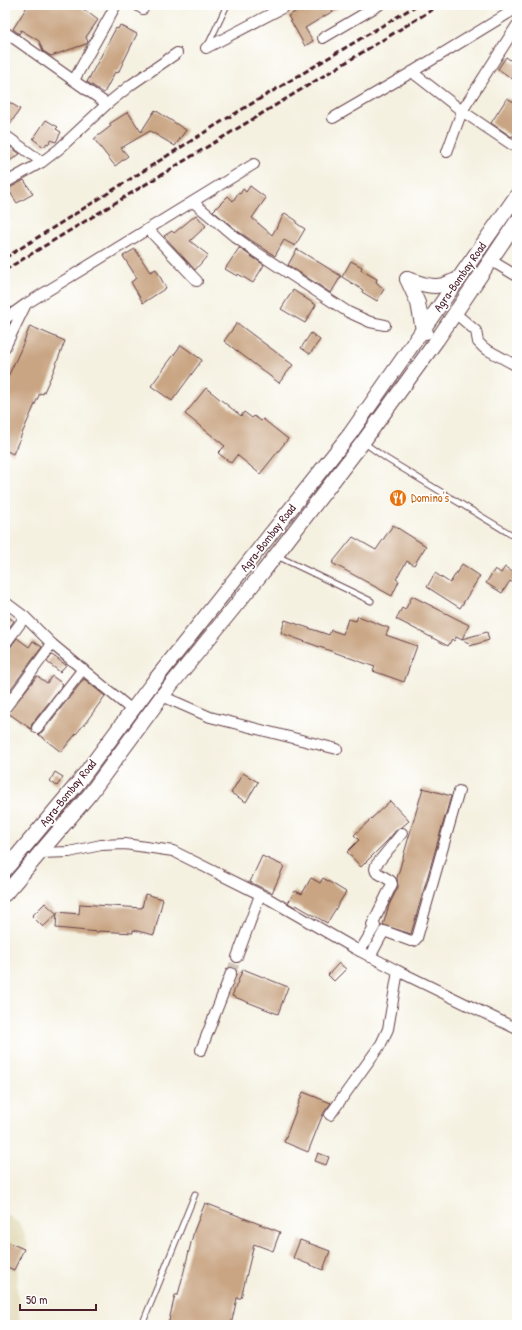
<svg xmlns="http://www.w3.org/2000/svg" width="522" height="1330" viewBox="0 0 522 1330" font-family="'Patrick Hand',sans-serif">
<style>
.built{fill:#e2dcba}
.building{fill:#c9a583}
.lines{fill:none;stroke-linecap:round;stroke-linejoin:round}
.minor-tunnel{stroke:#d3c7bd;stroke-width:10;stroke-dasharray:10 5;stroke-linecap:butt}
.service-casing{stroke:#643e46;stroke-width:7}
.minor-casing{stroke:#643e46;stroke-width:12}
.secondary-casing{stroke:#643e46;stroke-width:16}
.service{stroke:#fff;stroke-width:5}
.minor{stroke:#fff;stroke-width:10}
.secondary{stroke:#fff;stroke-width:14}
.rail{stroke:#4a1f2b;stroke-width:3;stroke-dasharray:6 3;stroke-linecap:butt}
.labels{text-anchor:middle;stroke-width:3.5;stroke-linejoin:round;paint-order:stroke}
.street-label{font-size:12px;fill:#4a1f2b;stroke:#fff}
.food-label{font-size:12px;fill:#c56008;stroke:#fff;text-anchor:start}
</style>
<rect width="100%" height="100%" fill="#fff"/>
<filter id="ink" filterUnits="userSpaceOnUse"><feTurbulence type="fractalNoise" baseFrequency=".025" numOctaves="2"/><feDisplacementMap in="SourceGraphic" scale="8" xChannelSelector="R" yChannelSelector="G"/><feConvolveMatrix kernelMatrix="1 2 1 2 8 2 1 2 1" color-interpolation-filters="sRGB"/></filter>
<filter id="wash" filterUnits="userSpaceOnUse"><feTurbulence type="fractalNoise" baseFrequency=".012" numOctaves="4" result="noise"/><feDisplacementMap in="SourceGraphic" scale="16" xChannelSelector="R" yChannelSelector="G"/><feGaussianBlur stdDeviation="0.9" result="paint"/><feColorMatrix in="noise" values="0 0 0 0 0 0 0 0 0 0 0 0 0 0 0 0 0 1.4 0 .05"/><feComposite in="paint" operator="in"/></filter>
<g filter="url(#wash)">
<rect width="100%" height="100%" fill="#f5f1e1"/>
<polygon class="built" points="5,1213 21,1225 28,1245 18,1266 17,1289 20,1325 5,1325"/>
<g id="blocks">
<g class="building">
<polygon points="28,5 78,5 98,20 86,37 88,42 86,44 51,56 43,51 39,41 21,30 19,34 13,29"/>
<polygon points="307,5 343,5 305,28 313,41 305,46 288,16"/>
<polygon points="120,25 137,34 118,73 115,72 104,93 87,82 116,28 118,29"/>
<polygon points="506,57 517,65 517,82 498,69"/>
<polygon points="507,98 517,104 517,130 512,137 491,123"/>
<polygon points="9,102 20,109 7,129 5,129 5,109"/>
<polygon points="155,110 186,130 175,146 150,131 121,148 128,156 115,166 94,139 111,126 109,124 128,112 141,132"/>
<polygon points="46,120 58,127 56,129 61,132 56,142 50,140 49,144 47,143 44,147 33,139"/>
<polygon points="5,143 20,154 5,164"/>
<polygon points="24,180 33,194 17,203 8,189"/>
<polygon points="250,186 266,198 252,218 272,235 285,213 297,221 296,223 305,229 295,246 284,240 275,256 239,232 213,211 228,196 233,201 238,193 240,194 243,189 246,192"/>
<polygon points="196,215 206,226 190,241 208,255 195,270 164,236 172,231 174,233"/>
<polygon points="239,248 264,265 253,283 238,274 237,276 225,269"/>
<polygon points="135,249 150,272 156,269 166,288 143,303 131,282 137,278 123,256"/>
<polygon points="297,249 341,276 331,293 288,265"/>
<polygon points="351,261 362,267 361,270 377,279 376,282 384,289 377,301 362,292 363,290 342,277"/>
<polygon points="293,290 316,305 305,323 281,309"/>
<polygon points="237,323 293,365 279,383 224,341"/>
<polygon points="30,326 65,341 53,372 43,394 40,393 13,454 5,450 5,383 20,351"/>
<polygon points="311,333 320,340 310,354 301,348"/>
<polygon points="181,345 202,360 172,401 151,386"/>
<polygon points="206,388 241,416 244,412 252,418 254,416 261,421 263,419 288,439 260,474 237,455 231,463 218,453 225,446 185,414"/>
<polygon points="393,525 426,546 414,565 407,561 396,579 399,581 392,596 332,563 353,537 376,550"/>
<polygon points="462,564 480,576 460,608 427,587 435,573 450,583"/>
<polygon points="505,567 517,575 517,585 510,581 502,593 486,583 495,569 501,573"/>
<polygon points="412,596 469,625 462,639 487,632 489,640 470,646 469,643 456,637 454,641 452,639 448,646 396,619 402,608 405,610"/>
<polygon points="5,615 14,621 5,633"/>
<polygon points="358,616 389,628 386,635 417,646 404,682 373,671 375,667 281,633 285,620 329,635 331,630 343,634 348,619 356,621"/>
<polygon points="17,638 29,647 33,641 42,647 7,694 5,693 5,650 10,648"/>
<polygon points="52,655 66,665 60,672 47,662"/>
<polygon points="37,676 47,683 52,676 63,684 32,724 31,729 8,713"/>
<polygon points="84,679 105,696 86,722 61,752 38,734 42,732"/>
<polygon points="55,772 63,777 57,786 50,781"/>
<polygon points="243,773 258,782 246,802 231,793"/>
<polygon points="423,788 451,796 411,934 383,925 389,905 398,887 397,878"/>
<polygon points="390,801 409,821 402,827 397,829 388,840 361,867 347,852 359,840 354,835"/>
<polygon points="262,856 284,866 272,893 250,882"/>
<polygon points="311,878 320,883 323,878 346,892 327,923 296,905 295,907 288,903 295,891 302,894"/>
<polygon points="145,894 163,899 154,935 133,930 133,933 99,931 98,932 56,928 57,912 79,914 80,904 142,908"/>
<polygon points="45,903 57,914 43,927 32,916"/>
<polygon points="339,963 346,969 334,981 328,975"/>
<polygon points="243,969 288,987 278,1014 232,996"/>
<polygon points="303,1092 331,1103 323,1114 308,1152 284,1142"/>
<polygon points="318,1153 329,1157 326,1165 315,1161"/>
<polygon points="205,1203 280,1232 273,1251 254,1244 241,1298 237,1298 231,1325 168,1325 175,1295 178,1295 194,1231"/>
<polygon points="300,1240 330,1251 323,1270 293,1258"/>
<polygon points="5,1241 24,1249 14,1270 5,1266"/>
</g>
</g>
</g>
<g filter="url(#ink)">
<use href="#blocks" fill-opacity="0" stroke="#643e46" stroke-width="1"/>
<g class="lines">
<polyline class="minor-tunnel" points="231,973 237,957"/>
<g class="service-casing">
<g id="service">
<polyline points="208,45 227,5"/>
<polyline points="363,442 387,459 517,538"/>
<polyline points="277,556 371,601"/>
<polyline points="5,1323 10,1325"/>
<polyline points="142,1325 195,1194"/>
</g>
</g>
<g class="minor-casing">
<g id="minor">
<polyline points="137,5 143,9"/>
<polyline points="5,32 107,104 132,84 177,53"/>
<polyline points="323,38 379,5"/>
<polyline points="206,48 288,5"/>
<polyline points="412,72 462,111 517,25"/>
<polyline points="74,80 116,5"/>
<polyline points="333,118 412,72 517,8"/>
<polyline points="5,135 42,162"/>
<polyline points="447,152 462,111 517,148"/>
<polyline points="5,183 42,162 59,149 107,104"/>
<polyline points="193,202 235,237 256,252 348,312 370,322 385,325"/>
<polyline points="148,229 197,281"/>
<polyline points="490,260 517,276"/>
<polyline points="455,313 476,331 478,342 484,348 517,366"/>
<polyline points="5,319 26,304 254,164"/>
<polyline points="5,347 25,306"/>
<polyline points="5,602 25,617 52,644 132,710"/>
<polyline points="5,644 25,617"/>
<polyline points="162,696 210,717 337,749"/>
<polyline points="6,707 52,644"/>
<polyline points="37,728 83,669"/>
<polyline points="40,853 69,852 101,845 125,844 173,851 269,899 354,948 398,971 517,1029"/>
<polyline points="360,951 375,926 372,925 392,884 391,881 376,872 375,869 376,865 402,833"/>
<polyline points="237,957 260,895"/>
<polyline points="370,957 384,931 411,941 414,941 417,938 459,791"/>
<polyline points="201,1050 231,973"/>
<polyline points="330,1115 381,1044 388,1029 398,971"/>
</g>
</g>
<g class="secondary-casing">
<g id="secondary">
<polyline points="407,279 418,303 423,330 426,332"/>
<path d="M407 279C419 283 431 288 443 285 448 284 453 280 458 280"/>
<polyline points="5,870 78,783 151,685 350,434 517,195"/>
<polyline points="5,894 90,794 162,696 263,572 363,442 437,340 517,221"/>
</g>
</g>
<use href="#service" class="service"/>
<use href="#minor" class="minor"/>
<use href="#secondary" class="secondary"/>
<g class="rail">
<polyline points="5,258 221,122 417,5"/>
<polyline points="5,270 440,5"/>
</g>
</g>
</g>
<defs>
<g id="restaurant-disc" transform="scale(0.9)"><circle r="9.5" fill="#e8710a" stroke="#fff"/><path d="M-5-6h1v4h1v-4h1v4h1v-4h1v5L-1.5 .5V6h-2V.5L-5-1ZM5-6V6H3V1.5H1.5Q1.5-4 5-6Z" fill="#fff"/></g>
</defs>
<g fill-rule="evenodd">
<use href="#restaurant-disc" x="398" y="498"/>
</g>
<g class="labels">
<g class="street-label">
<text transform="translate(460 277) rotate(-55)" y="4">Agra-Bombay Road</text>
<text transform="translate(268 538) rotate(-52)" y="4">Agra-Bombay Road</text>
<text transform="translate(68 793) rotate(-51)" y="4">Agra-Bombay Road</text>
</g>
<g class="food-label">
<text x="411" y="502">Domino's</text>
</g>
</g>
<rect width="522" height="1330" fill="none" stroke="#fff" stroke-width="20"/>
<path d="M20 1304v6h76v-6" fill="none" stroke="#4a1f2b" stroke-width="2"/>
<text x="26" y="1304" font-size="12" fill="#4a1f2b" stroke="#ffffff" stroke-width="3" paint-order="stroke">50 m</text>
</svg>
